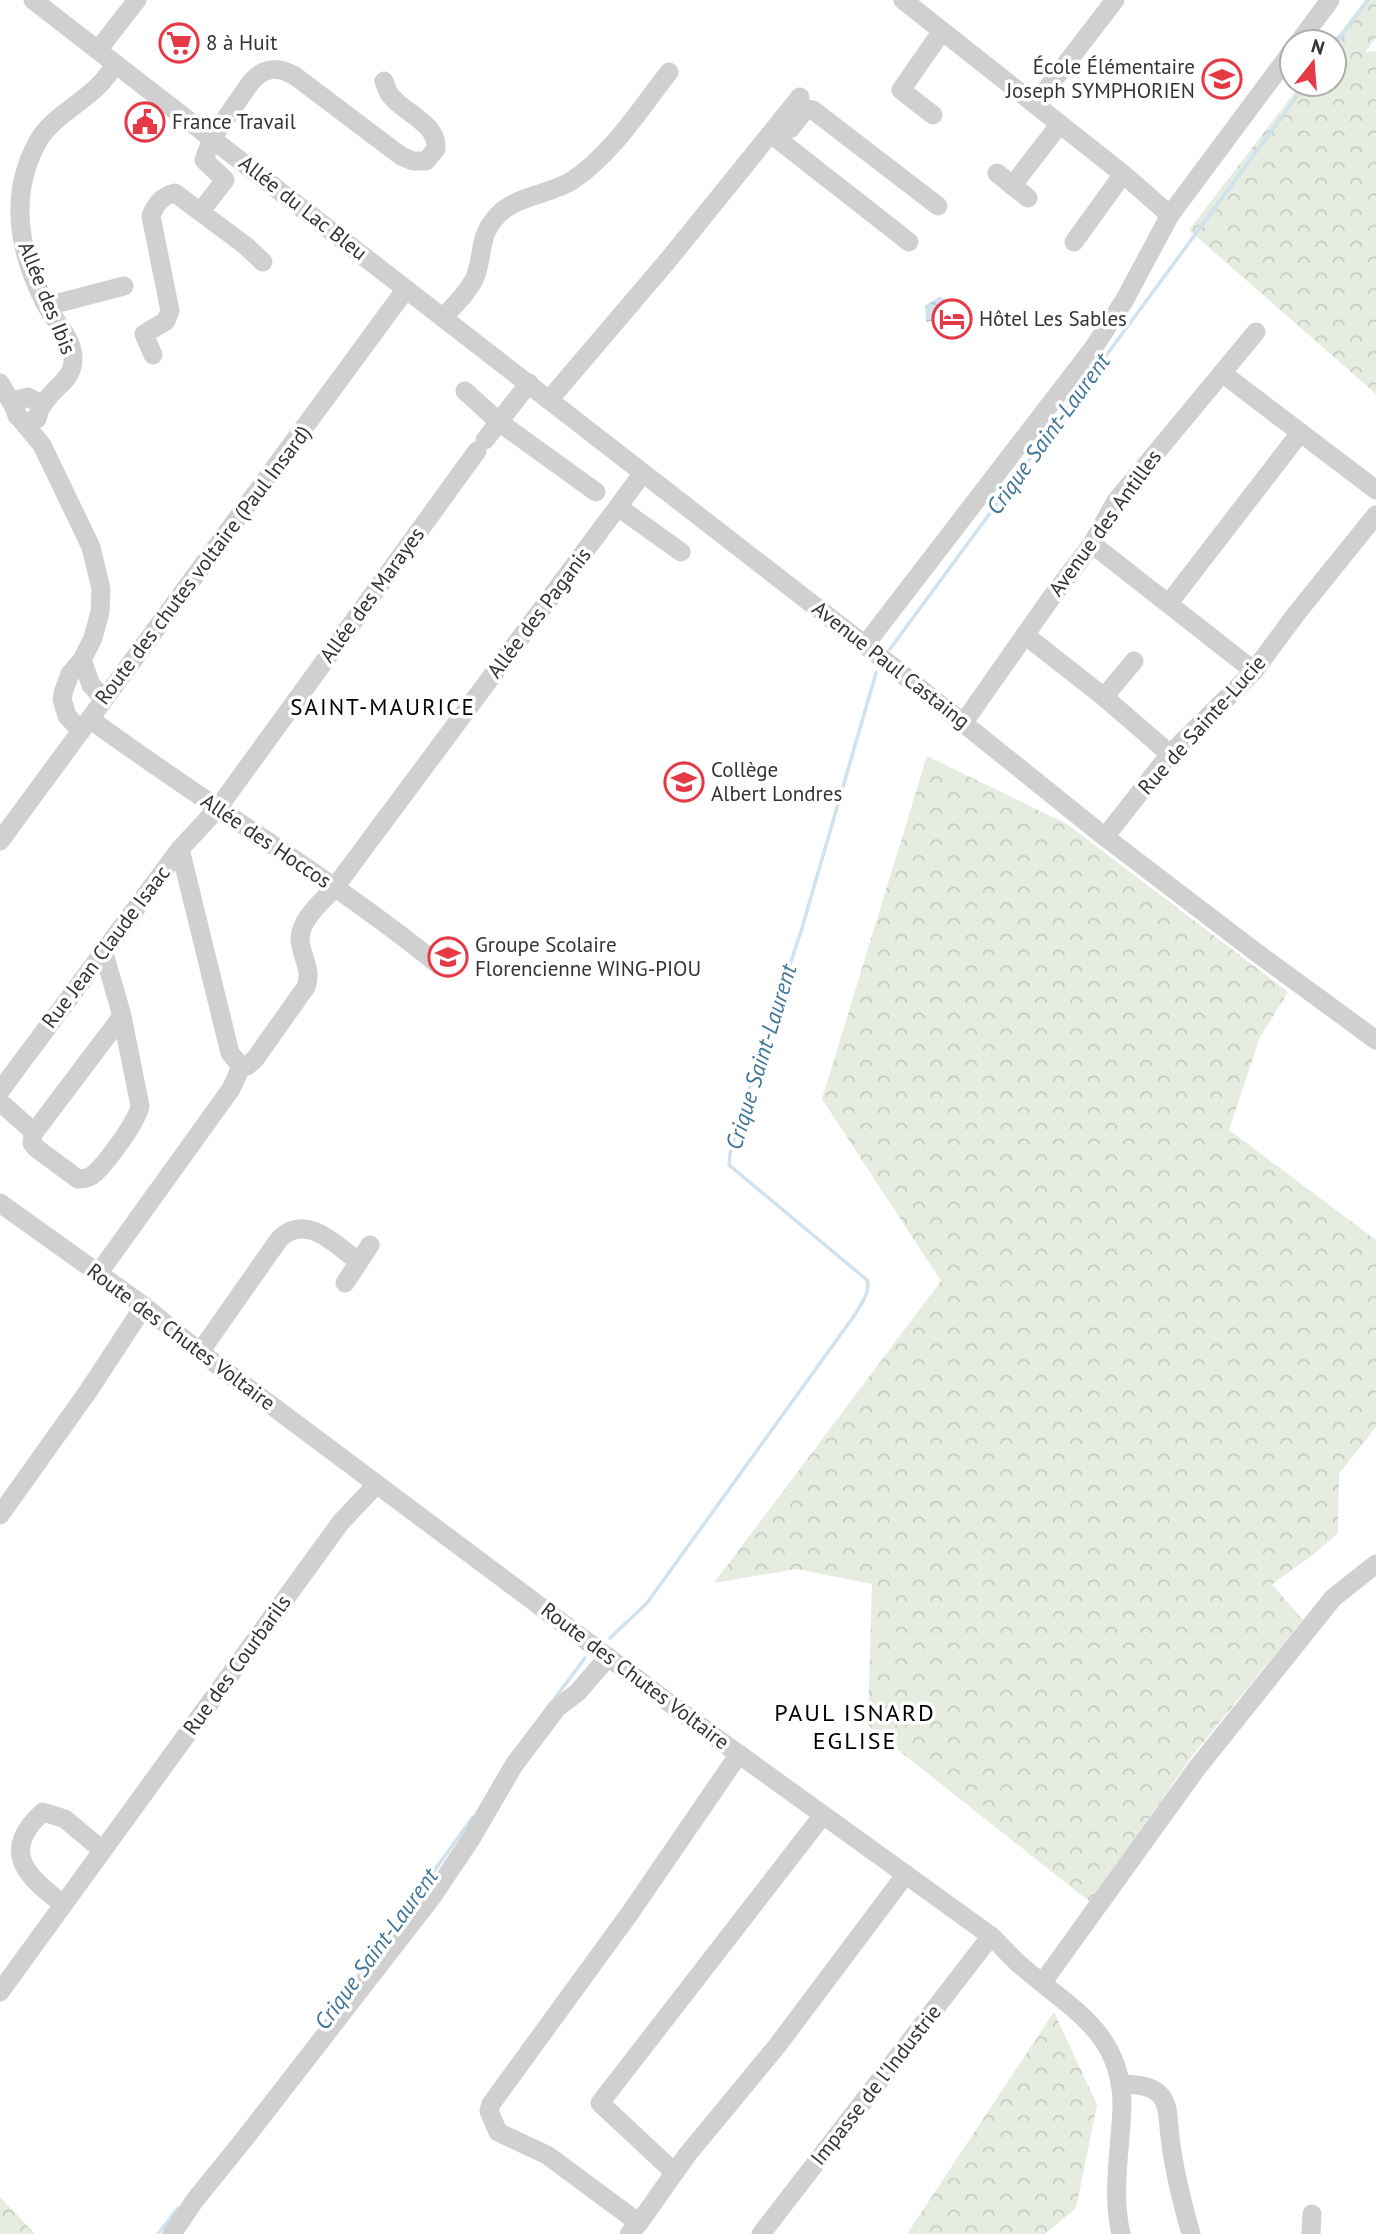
<svg xmlns="http://www.w3.org/2000/svg" width="1376" height="2234" viewBox="0 0 1376 2234" font-family="'PT Sans',sans-serif">
<style>
.forest{fill:url(#forest-crowns)}
.water{fill:url(#water-waves)}
.lines{fill:none;stroke-linecap:round;stroke-linejoin:round}
.stream{stroke:#cfe2ee;stroke-width:3.5}
.minor{stroke:#d0d0d0;stroke-width:19}
.labels{text-anchor:middle;stroke-width:7;stroke-linejoin:round;paint-order:stroke}
.poi-label{font-size:21px;fill:#333;stroke:#fff;text-anchor:start}
.street-label{font-size:21px;fill:#333;stroke:#fff}
.water-label{font-size:23px;font-style:italic;fill:#3f7597;stroke:#fff}
.neighbourhood-label{font-size:23px;letter-spacing:2px;fill:#000;stroke:#fff}
.quarter-label{font-size:24px;letter-spacing:2px;fill:#000;stroke:#fff}
</style>
<defs>
<pattern id="forest-crowns" width="20" height="18" patternUnits="userSpaceOnUse" patternTransform="scale(1.75)"><rect width="20" height="18" fill="#e6ecdf"/><path d="M2 6a3 3 0 1 1 6 0M12 15a3 3 0 1 1 6 0" fill="none" stroke="#c6cbc0"/></pattern>
<pattern id="water-waves" width="16" height="10" patternUnits="userSpaceOnUse" patternTransform="scale(1.75)"><rect width="16" height="10" fill="#cfe2ee"/><path d="M0 5q4-4 8 0t8 0" fill="none" stroke="#b2c2cd"/></pattern>
</defs>
<rect width="100%" height="100%" fill="#fff"/>
<g class="forest">
<polygon points="1365,0 1376,0 1376,38 1365,52 1376,51 1376,394 1189,230 1301,84 1334,84 1333,42"/>
<polygon points="927,756 1067,824 1288,992 1260,1037 1229,1130 1376,1240 1376,1427 1339,1474 1338,1533 1314,1554 1272,1584 1303,1620 1193,1755 1090,1902 868,1726 872,1584 797,1569 714,1583 941,1281 822,1099"/>
<polygon points="1054,2012 1097,2105 1076,2208 1045,2234 907,2234"/>
<polygon points="0,2197 35,2234 0,2234"/>
</g>
<polygon class="water" points="939,297 943,298 947,305 942,319 926,322 925,306"/>
<g class="lines">
<g class="stream">
<polyline points="1334,46 1368,0"/>
<polyline points="890,649 1306,84"/>
<path d="M610 1638 647 1603 854 1316C860 1305 871 1293 867 1280L729 1165 730 1154 746 1098 802 928 876 673"/>
<polyline points="555,1698 585,1658"/>
<polyline points="342,1998 473,1817"/>
<polyline points="158,2234 178,2208"/>
</g>
<g class="minor">
<polyline points="33,0 896,669 1105,837 1253,950 1376,1040"/>
<polyline points="903,0 1123,174 1170,215"/>
<polyline points="1299,42 1330,0"/>
<polyline points="98,50 137,0"/>
<polyline points="1035,104 1115,0"/>
<polyline points="933,115 901,90 942,31"/>
<polyline points="790,129 806,109 813,110 938,206"/>
<polyline points="780,141 909,242"/>
<polyline points="997,173 1028,198"/>
<polyline points="1012,186 1060,124"/>
<path d="M201 211 225 180 204 160 212 138 251 82C264 67 278 66 295 76L401 156 413 161H426L436 149C438 123 405 114 391 96 387 92 386 86 384 81"/>
<polyline points="1074,242 1123,174"/>
<polyline points="47,306 124,286"/>
<path d="M443 318C454 305 470 291 476 275 484 252 478 237 497 216 516 195 550 195 573 180 613 153 640 109 669 72"/>
<path d="M153 355 144 334 166 321 170 311 151 216C155 205 163 195 175 193L246 246 263 262"/>
<polyline points="1222,373 1376,490"/>
<polyline points="0,383 15,409"/>
<polyline points="465,391 499,422 596,492"/>
<polyline points="549,400 669,259 800,97"/>
<path d="M40 409C44 403 48 397 53 392 60 384 69 379 72 367 78 343 57 325 46 305 19 253 8 197 37 143 51 117 80 105 99 85 105 79 111 71 116 64"/>
<polyline points="34,420 25,422 17,416 15,409 20,399 28,397 37,402 40,409 37,419"/>
<polyline points="22,421 42,445 91,547 101,589 100,612 93,638 82,660 70,674 64,690 62,699 67,716 81,731"/>
<polyline points="485,440 529,383"/>
<polyline points="618,507 681,552"/>
<polyline points="1092,544 1254,671"/>
<polyline points="1169,603 1300,433"/>
<polyline points="1025,635 1104,697 1170,754"/>
<polyline points="865,645 1094,347 1124,301 1170,215 1292,51"/>
<polyline points="82,660 91,685 104,699"/>
<polyline points="1104,697 1134,661"/>
<path d="M90 719C205 804 329 876 440 966"/>
<polyline points="964,722 1051,598 1092,544 1116,501 1256,332"/>
<polyline points="1105,837 1170,754 1254,671 1296,614 1376,515"/>
<polyline points="0,841 406,289"/>
<polyline points="180,849 230,1053 240,1065"/>
<path d="M103 950 122 1016 140 1106C137 1122 107 1162 95 1173 90 1178 85 1179 78 1179L36 1148 32 1143 33 1134 122 1016"/>
<path d="M240 1065 247 1066 255 1059 306 987C313 969 300 955 300 938 301 918 323 901 335 887L643 473"/>
<polyline points="0,1091 180,849 218,808 477,451"/>
<polyline points="0,1102 34,1132"/>
<path d="M0 1203 144 1306 200 1352 715 1737 991 1936C1003 1947 1013 1960 1026 1970 1072 2009 1122 2034 1122 2105 1121 2147 1111 2192 1121 2234"/>
<polyline points="98,1274 231,1089 238,1074 240,1065"/>
<polyline points="345,1283 370,1245"/>
<path d="M200 1352 280 1238C307 1213 336 1245 359 1262"/>
<polyline points="0,1515 89,1390 144,1306"/>
<path d="M63 1904C25 1876 0 1850 43 1812L65 1819 102 1850"/>
<polyline points="1043,1982 1197,1768 1333,1598 1376,1564"/>
<polyline points="0,1992 341,1522 377,1484"/>
<path d="M1120 2084C1134 2085 1151 2084 1161 2096 1168 2104 1168 2117 1169 2127 1172 2164 1181 2199 1191 2234"/>
<polyline points="674,2172 600,2103 823,1815"/>
<polyline points="639,2223 687,2155 777,2046 906,1874"/>
<polyline points="172,2234 195,2200 246,2137 432,1897 471,1839 514,1765 557,1708 578,1692 608,1657"/>
<polyline points="629,2234 639,2223 547,2155 498,2132 489,2111 491,2104 630,1913 739,1754"/>
<polyline points="761,2234 991,1936"/>
<polyline points="1311,2234 1312,2214"/>
</g>
</g>
<defs>
<g id="supermarket-ring" transform="scale(2.0125)"><circle r="9.5" fill="#fff" stroke="#e63946" stroke-width="1.5"/><path d="M-6-5.5h2.5l.6 2H6L4.5 2H-2.5L-4.4-4H-6ZM-1.5 3.2a1.3 1.3 0 1 0 .1 0ZM3 3.2a1.3 1.3 0 1 0 .1 0Z" fill="#e63946"/></g>
<g id="school-ring" transform="scale(2.0125)"><circle r="9.5" fill="#fff" stroke="#e63946" stroke-width="1.5"/><path d="M0-5L7-2L0 1L-7-2ZM-4 1L0 2.5L4 1V4Q0 6-4 4Z" fill="#e63946"/></g>
<g id="civic-ring" transform="scale(2.0125)"><circle r="9.5" fill="#fff" stroke="#e63946" stroke-width="1.5"/><path d="M-.6-6.5H3V-4.5H.6V-3L4-1V1h2V6H-6V1h2V-1L-.6-3ZM-1.2 2.5V6h2.4V2.5Z" fill="#e63946"/></g>
<g id="hotel-ring" transform="scale(2.0125)"><circle r="9.5" fill="#fff" stroke="#e63946" stroke-width="1.5"/><path d="M-6-4.5h1.5V1H6V5H4.5V3h-9V5H-6ZM-4 0a1.8 1.8 0 1 1 3.6 0ZM.5 0V-2.5h3Q6-2.5 6 0Z" fill="#e63946"/></g>
</defs>
<g fill-rule="evenodd">
<use href="#supermarket-ring" x="179" y="43"/>
<use href="#school-ring" x="1222" y="79"/>
<use href="#civic-ring" x="145" y="122"/>
<use href="#hotel-ring" x="952" y="319"/>
<use href="#school-ring" x="684" y="782"/>
<use href="#school-ring" x="448" y="957"/>
</g>
<g class="labels">
<g class="poi-label">
<text x="206" y="50">8 à Huit</text>
<text x="1195" y="74" text-anchor="end">École Élémentaire<tspan x="1195" dy="24">Joseph SYMPHORIEN</tspan></text>
<text x="172" y="129">France Travail</text>
<text x="979" y="326">Hôtel Les Sables</text>
<text x="711" y="777">Collège<tspan x="711" dy="24">Albert Londres</tspan></text>
<text x="475" y="952">Groupe Scolaire<tspan x="475" dy="24">Florencienne WING-PIOU</tspan></text>
</g>
<g class="street-label">
<text transform="translate(303 208) rotate(38)" y="7">Allée du Lac Bleu</text>
<text transform="translate(47 298) rotate(68)" y="7">Allée des Ibis</text>
<text transform="translate(1105 523) rotate(-54)" y="7">Avenue des Antilles</text>
<text transform="translate(203 565) rotate(-53)" y="7">Route des chutes voltaire (Paul Insard)</text>
<text transform="translate(372 595) rotate(-54)" y="7">Allée des Marayes</text>
<text transform="translate(539 613) rotate(-53)" y="7">Allée des Paganis</text>
<text transform="translate(891 665) rotate(38)" y="7">Avenue Paul Castaing</text>
<text transform="translate(1202 725) rotate(-48)" y="7">Rue de Sainte-Lucie</text>
<text transform="translate(266 841) rotate(34)" y="7">Allée des Hoccos</text>
<text transform="translate(106 947) rotate(-53)" y="7">Rue Jean Claude Isaac</text>
<text transform="translate(181 1337) rotate(37)" y="7">Route des Chutes Voltaire</text>
<text transform="translate(237 1665) rotate(-54)" y="7">Rue des Courbarils</text>
<text transform="translate(635 1676) rotate(37)" y="7">Route des Chutes Voltaire</text>
<text transform="translate(876 2085) rotate(-52)" y="7">Impasse de l'Industrie</text>
</g>
<g class="water-label">
<text transform="translate(1048 434) rotate(-54)" y="8">Crique Saint-Laurent</text>
<text transform="translate(761 1057) rotate(-73)" y="8">Crique Saint-Laurent</text>
<text transform="translate(376 1949) rotate(-54)" y="8">Crique Saint-Laurent</text>
</g>
<g class="neighbourhood-label">
<text x="383" y="715">SAINT-MAURICE</text>
</g>
<g class="quarter-label">
<text x="855" y="1721">PAUL ISNARD<tspan x="855" dy="28">EGLISE</tspan></text>
</g>
</g>
<g transform="translate(1313 63) rotate(17)"><circle r="33" fill="#ffffff" stroke="#adadad" stroke-width="2"/>
<path d="M0-5L12 26L0 18L-12 26Z" fill="#e63946"/>
<text y="-10" font-size="19" font-weight="bold" text-anchor="middle" fill="#333333">N</text>
</g>
</svg>
